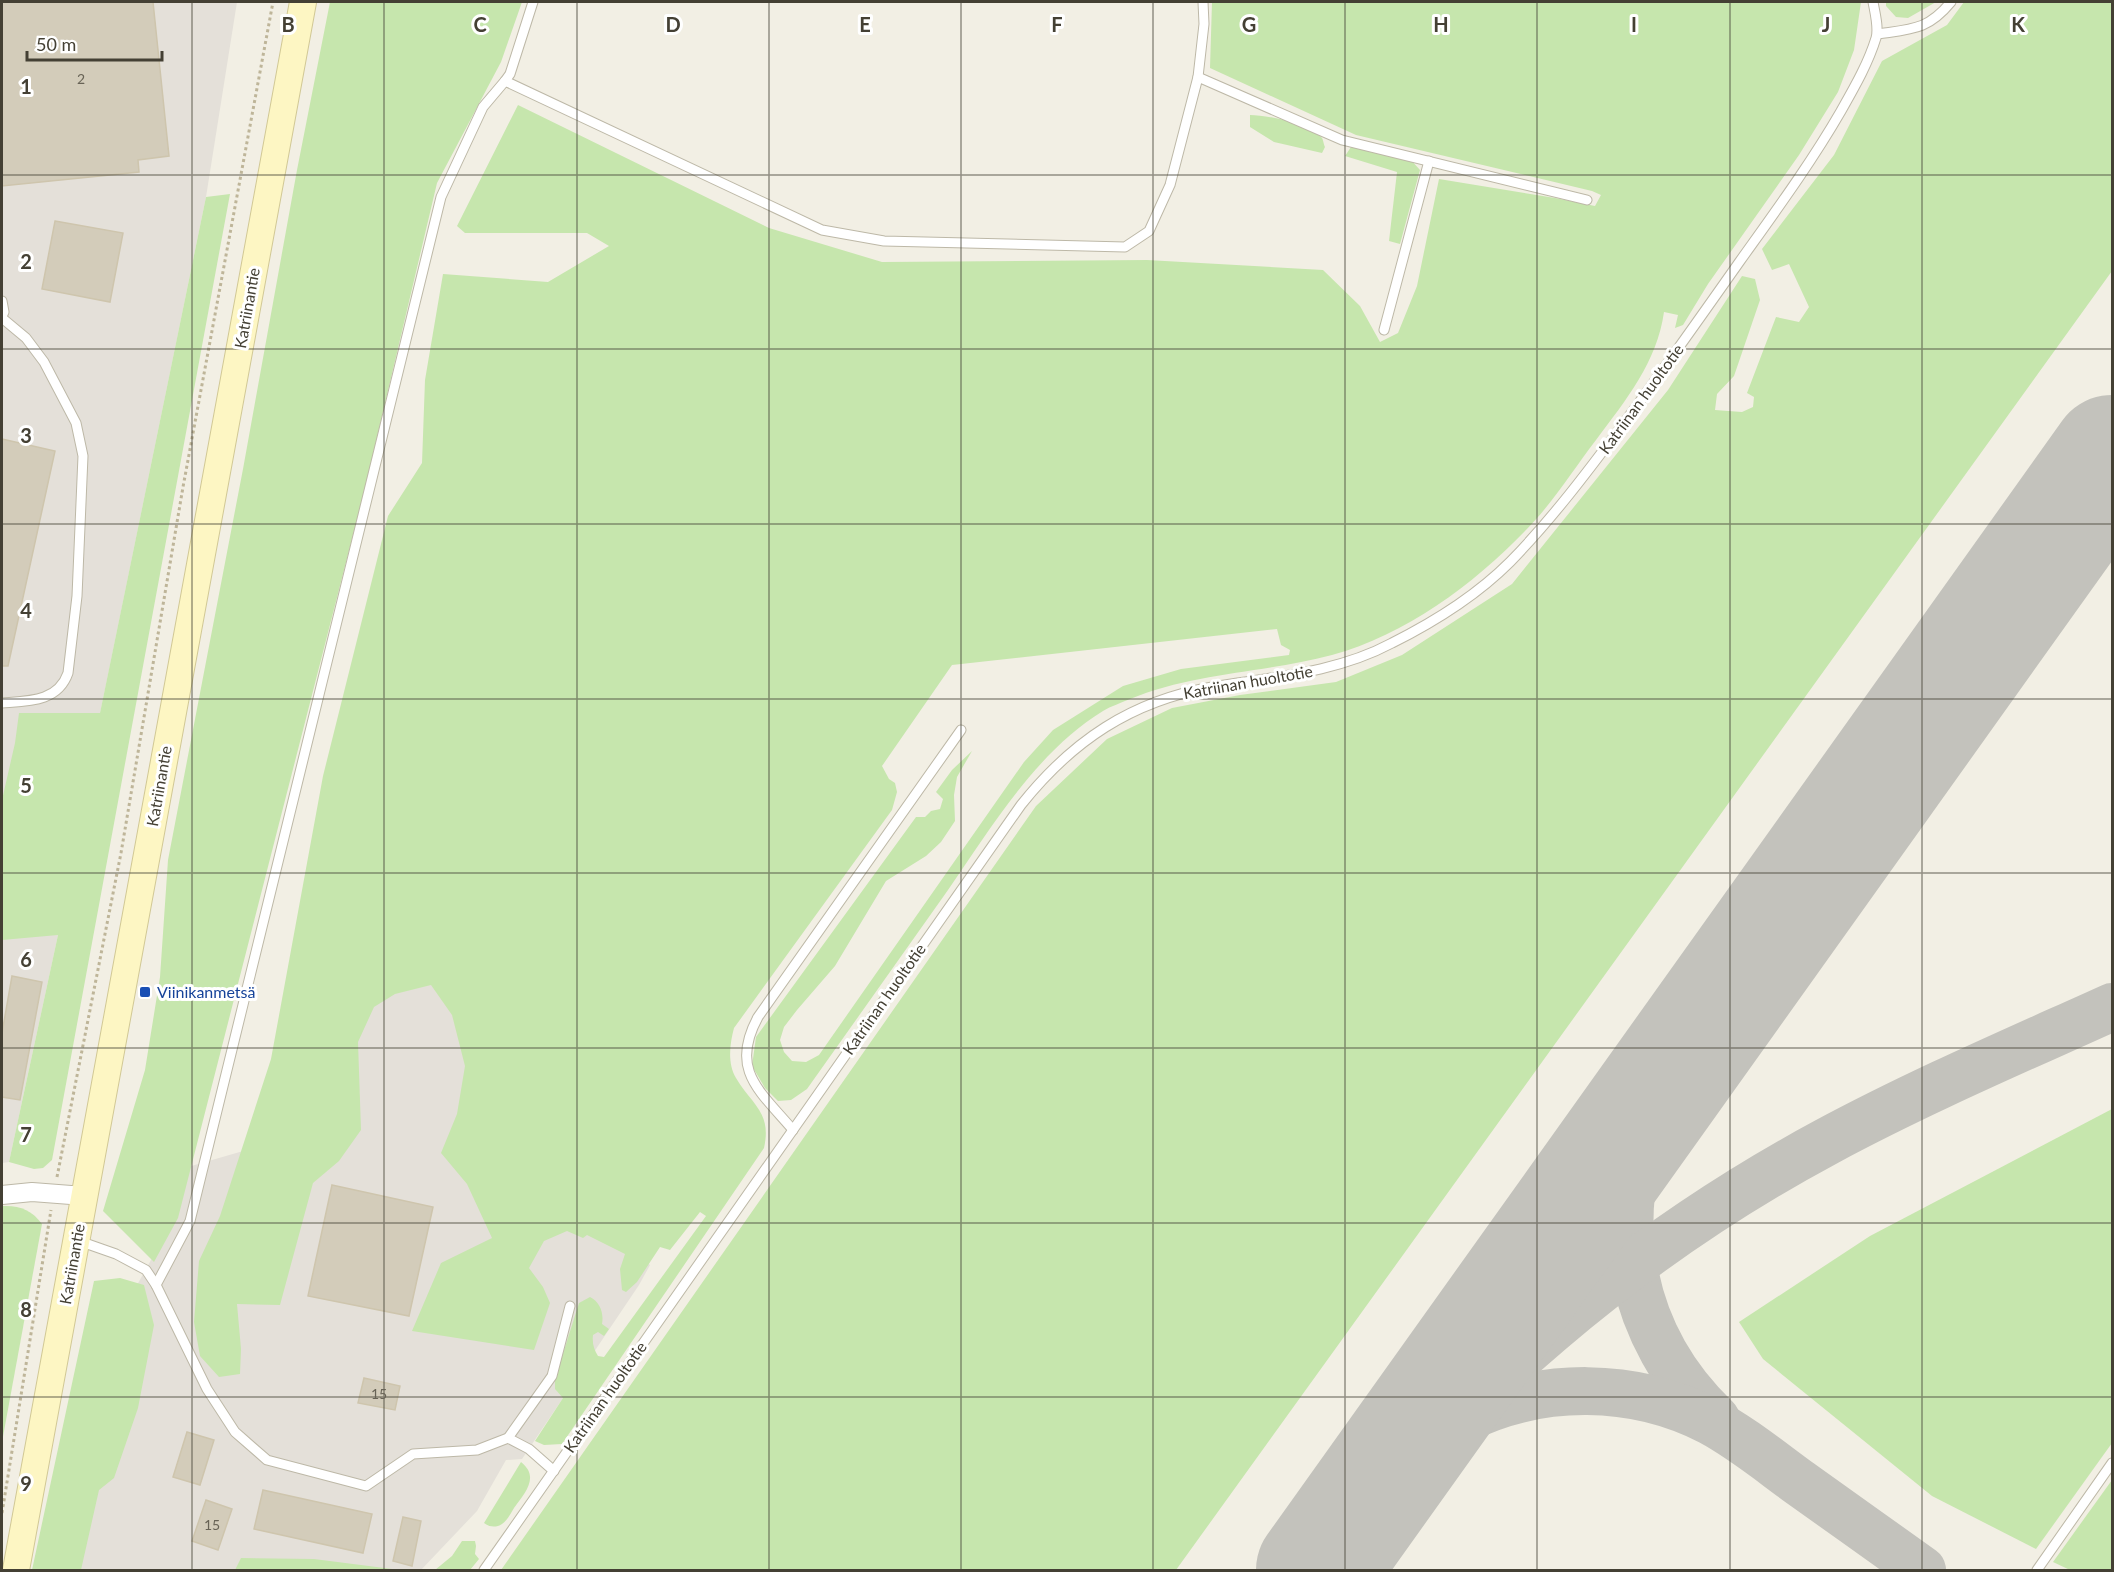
<svg xmlns="http://www.w3.org/2000/svg" width="2114" height="1572" viewBox="0 0 2114 1572" font-family="Lato,sans-serif">
<style>
.industrial{fill:#e4e0d9}
.green{fill:#c6e6ad}
.lines{fill:none;stroke-linecap:round;stroke-linejoin:round}
.taxiway{stroke:#c3c2bc;stroke-width:48}
.runway{stroke:#c3c2bc;stroke-width:122}
.building{fill:#d3ccba;stroke:#cec5ad;stroke-width:1.5}
.service-casing{stroke:#bdb8a7;stroke-width:11}
.minor-casing{stroke:#bdb8a7;stroke-width:20}
.secondary-casing{stroke:#d1c895;stroke-width:28}
.path{stroke:#beb599;stroke-width:3;stroke-dasharray:3 3;stroke-linecap:butt}
.service{stroke:#fff;stroke-width:9}
.minor{stroke:#fff;stroke-width:18}
.secondary{stroke:#fdf6c3;stroke-width:26}
.grid{fill:none;stroke:#444034;stroke-width:1.5;stroke-opacity:0.55}
.transit-dot{fill:#1a4fb4;stroke:#fff;stroke-width:2}
.labels{text-anchor:middle;stroke-width:6;stroke-linejoin:round;paint-order:stroke}
.number-label{font-size:14px;fill:#686356}
.street-label{font-size:16px;fill:#444034;stroke:#fff}
.transit-label{font-size:16px;fill:#164399;stroke:#fff;text-anchor:start}
.grid-label{font-size:20px;text-anchor:middle;font-weight:bold;fill:#444034;stroke:#fff;stroke-width:6;stroke-linejoin:round;paint-order:stroke}
</style>
<rect width="100%" height="100%" fill="#f2efe4"/>
<g class="industrial">
<polygon points="2,2 237,2 206,197 88,772 58,935 9,1162 2,1163"/>
<polygon points="450,948 596,1221 650,1265 639,1285 522,1459 506,1460 477,1511 421,1570 67,1570 127,1303 175,1217 188,1167 308,1132 352,998"/>
</g>
<g class="green">
<polygon points="330,2 522,2 501,62 437,183 365,488 178,1218 154,1262 103,1211 145,1070 160,977 168,860 243,469 297,170"/>
<path d="M1212 2H1861L1854 50 1838 92 1799 155 1708 284 1683 325 1675 328 1678 315 1664 312C1657 362 1626 400 1596 440 1573 470 1552 504 1525 531 1473 585 1405 635 1332 655 1265 673 1195 672 1130 699 1121 703 1111 706 1103 711 1037 751 991 828 948 890 901 956 854 1023 807 1089L791 1100 778 1101 765 1088 752 1066 756 1037 916 817H925L931 811 940 809 943 799 936 792 952 770 972 751 957 777 954 795 955 821 941 842 926 856 886 881 835 966 797 1010 784 1027 780 1040 784 1052 792 1061 806 1062 819 1055 1024 762 1053 730 1123 686 1181 669 1289 655 1290 650 1281 645 1277 629 952 665 882 766 889 779 895 783 897 792 892 810 734 1028C730 1043 727 1063 736 1078 752 1105 772 1112 764 1148L562 1444 544 1445 535 1441 563 1398 555 1389V1379L579 1303 590 1297C600 1302 604 1313 602 1324L609 1329 604 1336 598 1332 593 1335C592 1343 594 1350 598 1356L604 1357 706 1216 700 1212 670 1250 660 1247 637 1282 626 1292 622 1290 620 1269 625 1254 587 1235 583 1238 567 1231 544 1241 529 1268 543 1287 550 1303 534 1350 412 1331 441 1263 492 1238 467 1184 441 1153 457 1114 465 1066 452 1015 431 985 395 994 374 1007 358 1042 361 1130 339 1161 313 1183 280 1305 237 1304 241 1349 240 1374 219 1377 200 1356 194 1322 199 1261 220 1216 271 1059 323 776 388 516 422 463 425 380 443 274 548 282 609 246 587 233H465L457 226 518 105 769 228 882 262 1147 260 1323 270 1360 306 1380 342 1398 333 1417 286 1439 179 1555 198 1595 206 1601 195 1592 191 1356 135 1210 68Z"/>
<polygon points="1886,2 1936,2 1908,18 1896,17 1886,6"/>
<polygon points="1964,2 2112,2 2112,271 1176,1570 501,1570 1036,806 1107,739 1172,708 1240,695 1336,682 1402,655 1512,584 1668,390 1742,276 1755,279 1760,300 1734,376 1717,394 1715,410 1742,412 1753,407 1754,397 1747,393 1776,317 1799,322 1809,307 1789,264 1772,270 1762,249 1834,155 1882,61 1947,25"/>
<path d="M1250 115C1268 115 1310 124 1322 138 1323 139 1324 146 1325 147L1322 153 1274 142 1250 127Z"/>
<polygon points="1351,147 1410,159 1420,170 1400,244 1389,241 1397,172 1345,156"/>
<polygon points="230,194 52,1160 43,1168 34,1169 9,1162 58,935 2,940 2,800 15,743 19,713 100,713 206,197"/>
<polygon points="2112,1109 2112,1443 2036,1549 1932,1496 1763,1359 1739,1322 1870,1236"/>
<path d="M2 1206C19 1205 32 1210 42 1224L2 1442Z"/>
<polygon points="120,1278 144,1285 154,1325 138,1408 114,1478 99,1490 81,1570 32,1570 94,1281"/>
<path d="M521 1462C540 1477 525 1493 514 1508 511 1513 507 1521 502 1524 496 1528 489 1527 484 1523Z"/>
<polygon points="2112,1480 2112,1570 2070,1570 2053,1562"/>
<polygon points="462,1541 475,1541 476,1546 475,1554 479,1559 470,1570 435,1570 452,1556"/>
<polygon points="241,1558 314,1559 400,1570 235,1570"/>
</g>
<g class="lines">
<g class="taxiway">
<path d="M1702 1031C1686 1056 1666 1081 1654 1109 1606 1218 1630 1337 1716 1419"/>
<path d="M1464 1419C1541 1381 1634 1382 1710 1421 1742 1438 1771 1462 1800 1483 1841 1512 1881 1541 1922 1570"/>
<path d="M1320 1570C1457 1396 1630 1247 1826 1142 1919 1092 2017 1050 2112 1007"/>
</g>
<polyline class="runway" points="1317,1570 2112,456"/>
</g>
<g class="building">
<polygon points="2,2 153,2 169,156 138,160 139,172 2,186"/>
<polygon points="55,221 123,233 110,302 42,289"/>
<polygon points="2,439 55,451 8,666 2,666"/>
<polygon points="12,976 42,982 20,1100 2,1097 2,1033"/>
<polygon points="332,1185 433,1207 409,1316 308,1296"/>
<polygon points="364,1378 400,1386 395,1410 358,1403"/>
<polygon points="187,1432 214,1440 200,1485 173,1477"/>
<polygon points="263,1490 372,1514 363,1553 254,1529"/>
<polygon points="206,1500 232,1509 218,1550 192,1541"/>
<polygon points="403,1517 421,1521 412,1566 393,1561"/>
</g>
<g class="lines">
<g class="service-casing">
<g id="service">
<path d="M1878 34C1912 29 1928 30 1951 2"/>
<polyline points="1198,77 1204,24 1203,2"/>
<polyline points="505,81 510,74 533,2"/>
<polyline points="2,301 4,312 2,316"/>
<path d="M2 318 26 338 44 362 76 423 83 456 77 596 68 673C58 702 28 701 2 703"/>
<polyline points="1384,330 1429,161"/>
<path d="M793 1130C760 1091 729 1070 758 1017L961 730"/>
<polyline points="79,1241 116,1254 146,1270 156,1285 207,1389 235,1432 267,1460 366,1486 413,1454 477,1450 508,1438 552,1376 570,1306"/>
<polyline points="156,1285 190,1221 441,197 483,107 505,81 822,230 884,241 1125,247 1149,231 1170,185 1198,77 1342,140 1587,200"/>
<polyline points="508,1438 529,1449 554,1471"/>
<path d="M484 1570 1021 805C1072 741 1131 701 1212 687 1273 677 1336 673 1392 643 1434 622 1477 595 1510 562 1552 519 1588 471 1624 423 1664 369 1702 315 1740 261 1775 212 1811 163 1841 111 1854 88 1868 64 1876 38 1879 28 1875 13 1873 2"/>
<polyline points="2037,1570 2112,1463"/>
</g>
</g>
<g class="minor-casing">
<polyline id="minor" points="2,1195 32,1192 84,1196"/>
</g>
<g class="secondary-casing">
<polyline id="secondary" points="16,1570 303,2"/>
</g>
<g class="path">
<polyline points="57,1177 121,853 183,487 273,2"/>
<polyline points="2,1513 51,1210"/>
</g>
<use href="#service" class="service"/>
<use href="#minor" class="minor"/>
<use href="#secondary" class="secondary"/>
</g>
<path class="grid" d="M192 2V1570M384 2V1570M577 2V1570M769 2V1570M961 2V1570M1153 2V1570M1345 2V1570M1537 2V1570M1730 2V1570M1922 2V1570M2 175H2112M2 349H2112M2 524H2112M2 699H2112M2 873H2112M2 1048H2112M2 1223H2112M2 1397H2112"/>
<rect class="transit-dot" x="139" y="986" width="12" height="12" rx="3"/>
<g class="labels">
<g class="number-label">
<text x="81" y="84">2</text>
<text x="379" y="1399">15</text>
<text x="212" y="1530">15</text>
</g>
<g class="street-label">
<text transform="translate(247 308) rotate(-80)" y="6">Katriinantie</text>
<text transform="translate(1641 399) rotate(-54)" y="6">Katriinan huoltotie</text>
<text transform="translate(1248 682) rotate(-10)" y="6">Katriinan huoltotie</text>
<text transform="translate(159 786) rotate(-80)" y="6">Katriinantie</text>
<text transform="translate(884 999) rotate(-55)" y="6">Katriinan huoltotie</text>
<text transform="translate(72 1264) rotate(-80)" y="6">Katriinantie</text>
<text transform="translate(605 1397) rotate(-55)" y="6">Katriinan huoltotie</text>
</g>
<g class="transit-label">
<text x="157" y="998">Viinikanmetsä</text>
</g>
</g>
<g class="grid-label">
<text x="288" y="32">B</text>
<text x="480" y="32">C</text>
<text x="673" y="32">D</text>
<text x="865" y="32">E</text>
<text x="1057" y="32">F</text>
<text x="1249" y="32">G</text>
<text x="1441" y="32">H</text>
<text x="1634" y="32">I</text>
<text x="1826" y="32">J</text>
<text x="2018" y="32">K</text>
<text x="26" y="94">1</text>
<text x="26" y="269">2</text>
<text x="26" y="443">3</text>
<text x="26" y="618">4</text>
<text x="26" y="793">5</text>
<text x="26" y="967">6</text>
<text x="26" y="1142">7</text>
<text x="26" y="1317">8</text>
<text x="26" y="1491">9</text>
</g>
<rect width="2114" height="1572" fill="none" stroke="#444034" stroke-width="6"/>
<path d="M27 51v9h135v-9" fill="none" stroke="#444034" stroke-width="3"/>
<text x="36" y="51" font-size="18" fill="#444034" stroke="#ffffff" stroke-width="4.5" paint-order="stroke">50 m</text>
</svg>
